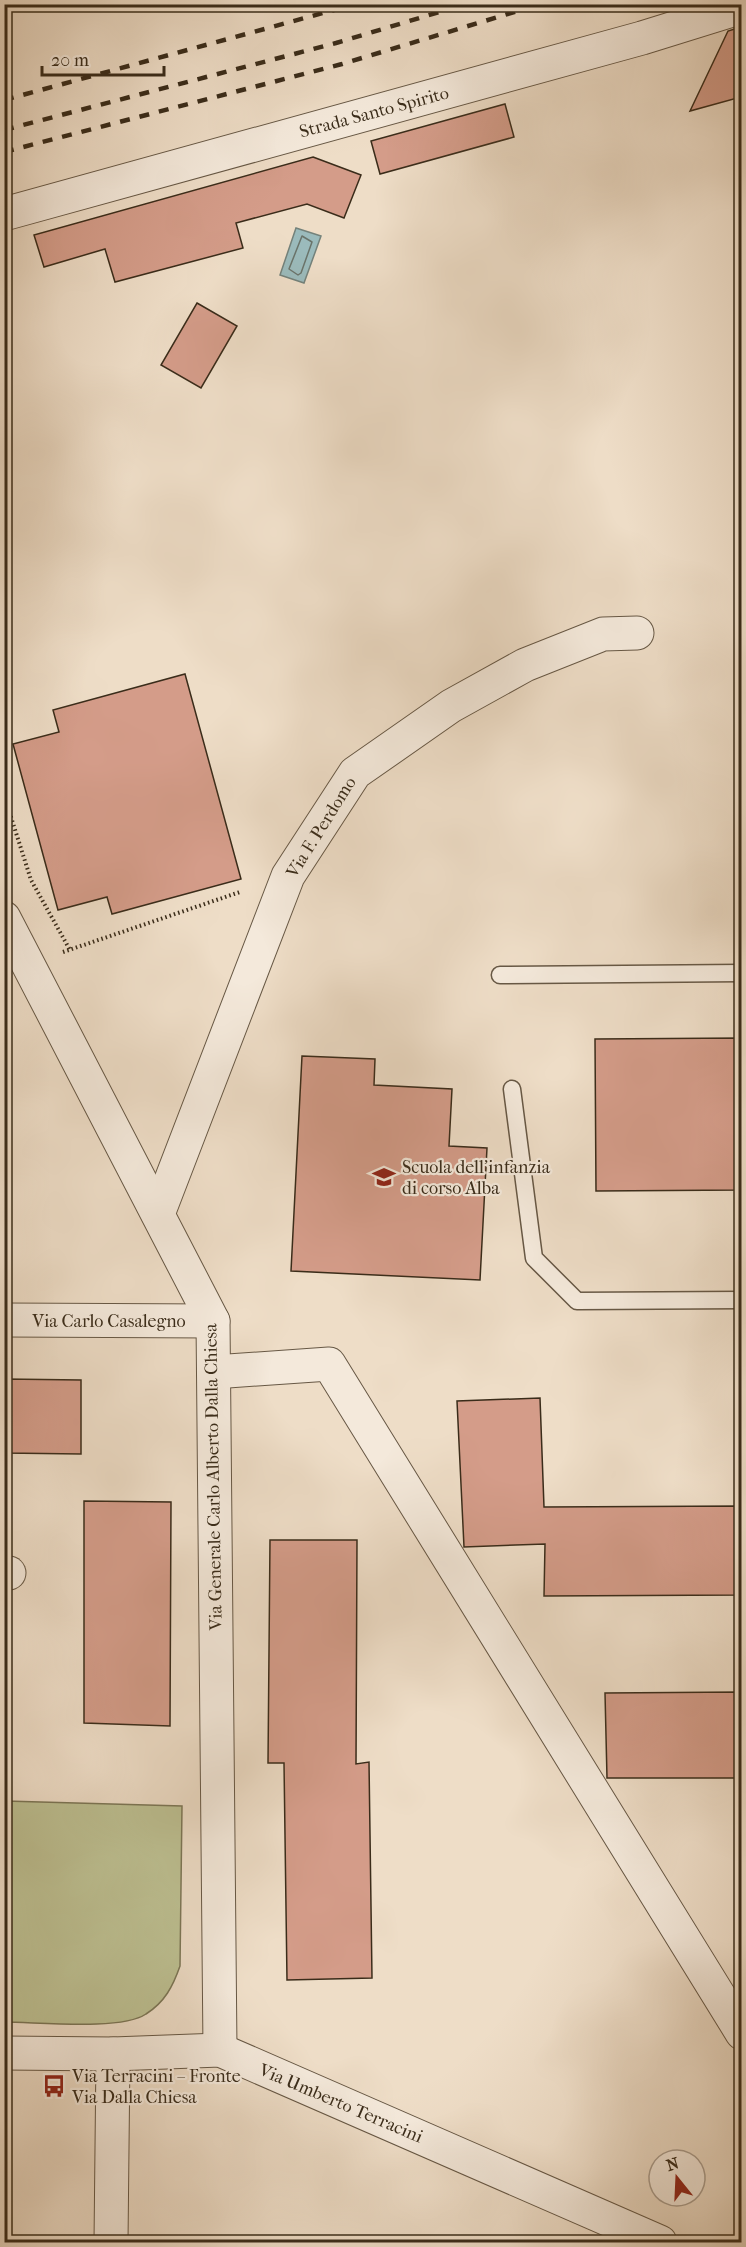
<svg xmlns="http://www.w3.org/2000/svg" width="746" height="2247" viewBox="0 0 746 2247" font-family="'IM FELL French Canon',serif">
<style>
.green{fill:#bdc092;stroke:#7c7656;stroke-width:1.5}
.water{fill:#9bbbbc;stroke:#74827b;stroke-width:1.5}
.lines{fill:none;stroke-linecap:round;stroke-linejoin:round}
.shore{stroke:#6a746b;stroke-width:1.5}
.building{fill:#d49c89;stroke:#3a2c1a;stroke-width:1.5}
.lane-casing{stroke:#675845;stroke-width:19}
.street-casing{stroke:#675845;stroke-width:35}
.path{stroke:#3a2c1a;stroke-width:4;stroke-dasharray:1.5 3;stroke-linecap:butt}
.lane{stroke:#f4e9db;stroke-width:16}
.street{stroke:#f4e9db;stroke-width:33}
.rail{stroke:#3a2c1a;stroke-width:4.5;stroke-dasharray:10 10;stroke-linecap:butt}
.labels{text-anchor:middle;stroke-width:4.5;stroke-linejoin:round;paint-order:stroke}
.street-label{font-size:18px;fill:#3a2c1a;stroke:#f4e9db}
.poi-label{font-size:18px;fill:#3a2c1a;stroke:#f4e9db;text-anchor:start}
</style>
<rect width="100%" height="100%" fill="#eeddc7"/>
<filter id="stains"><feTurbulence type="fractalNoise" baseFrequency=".00333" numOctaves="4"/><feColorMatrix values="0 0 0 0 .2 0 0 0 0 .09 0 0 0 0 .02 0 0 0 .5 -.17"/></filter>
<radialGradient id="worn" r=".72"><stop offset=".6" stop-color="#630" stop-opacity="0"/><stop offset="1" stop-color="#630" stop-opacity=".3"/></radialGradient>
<path class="green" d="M5 1801 182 1806 180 1966C173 1986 165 2002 146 2014 121 2031 37 2022 5 2022Z"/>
<polygon class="water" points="296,228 321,236 304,283 280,275"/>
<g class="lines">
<polygon class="shore" points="302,236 312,242 301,273 298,275 289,269"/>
</g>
<g class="building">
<polygon points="741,27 741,97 690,111 728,31"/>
<polygon points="505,104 514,137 380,174 371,141"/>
<polygon points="313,157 361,175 344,218 307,204 236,223 243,248 115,282 105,249 44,267 34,235"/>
<polygon points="197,303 237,326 201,388 161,365"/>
<polygon points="185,674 241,879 112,914 107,897 58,910 13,744 59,732 53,710"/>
<polygon points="741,1038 741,1190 596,1191 595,1039"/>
<polygon points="302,1056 375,1059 374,1085 452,1089 449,1146 487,1148 480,1280 291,1271"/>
<polygon points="4,1379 81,1380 81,1454 4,1453"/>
<polygon points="540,1398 544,1507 741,1506 741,1595 544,1596 545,1544 464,1547 457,1401"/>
<polygon points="84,1501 171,1502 170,1726 84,1723"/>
<polygon points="270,1540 357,1540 356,1764 369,1762 372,1978 287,1980 284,1763 268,1763"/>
<polygon points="741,1692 741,1778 607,1778 605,1693"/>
</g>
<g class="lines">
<g class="lane-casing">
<g id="lane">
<polyline points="500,975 742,973"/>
<polyline points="512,1089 534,1258 577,1301 742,1300"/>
</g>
</g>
<g class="street-casing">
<g id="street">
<polyline points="4,214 642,38 742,7"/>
<polyline points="4,918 213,1321 220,2050"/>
<polyline points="158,1214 288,876 355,773 451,706 525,665 603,634 637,633"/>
<polyline points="4,1320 213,1321"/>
<polyline points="214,1372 329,1364 742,2033"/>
<polyline points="4,1573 9,1573"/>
<polyline points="4,2053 113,2054 220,2050 660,2242"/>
<polyline points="111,2242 113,2054"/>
</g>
</g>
<g class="path">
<polyline points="4,795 31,880 70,950"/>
<polyline points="63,952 240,892"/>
</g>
<use href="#lane" class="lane"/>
<use href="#street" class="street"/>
<g class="rail">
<polyline points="4,100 356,4"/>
<polyline points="4,130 336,43 466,4"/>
<polyline points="4,152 342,64 541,4"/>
</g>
</g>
<defs>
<g id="school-bare" transform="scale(1.8)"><path d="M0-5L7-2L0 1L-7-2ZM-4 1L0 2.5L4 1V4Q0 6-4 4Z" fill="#8f2418" stroke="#f4e9db" stroke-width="2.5" paint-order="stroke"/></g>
<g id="bus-bare" transform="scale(1.8)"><path d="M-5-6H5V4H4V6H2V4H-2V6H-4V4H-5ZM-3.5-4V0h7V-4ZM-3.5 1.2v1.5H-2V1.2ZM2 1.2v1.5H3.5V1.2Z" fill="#8f2418" stroke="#f4e9db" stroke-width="2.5" paint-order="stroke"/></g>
</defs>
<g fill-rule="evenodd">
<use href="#school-bare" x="384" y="1177"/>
<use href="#bus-bare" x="54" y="2086"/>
</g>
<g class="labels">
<g class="street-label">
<text transform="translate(374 112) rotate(-15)" y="6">Strada Santo Spirito</text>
<text transform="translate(321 827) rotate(-58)" y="6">Via F. Perdomo</text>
<text x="109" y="1327">Via Carlo Casalegno</text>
<text transform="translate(213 1477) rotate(-91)" y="6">Via Generale Carlo Alberto Dalla Chiesa</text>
<text transform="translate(341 2103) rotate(23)" y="6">Via Umberto Terracini</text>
</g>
<g class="poi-label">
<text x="402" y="1173">Scuola dell'infanzia<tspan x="402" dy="21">di corso Alba</tspan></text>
<text x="72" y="2082">Via Terracini – Fronte<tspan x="72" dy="21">Via Dalla Chiesa</tspan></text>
</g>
</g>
<rect width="746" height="2247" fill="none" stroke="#eeddc7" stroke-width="24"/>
<rect x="6" y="6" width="734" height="2235" fill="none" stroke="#3a2c1a" stroke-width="3"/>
<rect x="12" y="12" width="722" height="2223" fill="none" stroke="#3a2c1a" stroke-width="1.5"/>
<g transform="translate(677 2178) rotate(342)"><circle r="28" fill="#f4e9db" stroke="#aa9d8e" stroke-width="1.5"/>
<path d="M0-4.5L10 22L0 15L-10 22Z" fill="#8f2418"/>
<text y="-9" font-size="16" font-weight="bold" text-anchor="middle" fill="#3a2c1a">N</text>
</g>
<path d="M42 66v9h122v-9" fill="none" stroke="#3a2c1a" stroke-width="3"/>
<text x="51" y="66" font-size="18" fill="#3a2c1a" stroke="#f4e9db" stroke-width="4.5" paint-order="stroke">20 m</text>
<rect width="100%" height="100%" filter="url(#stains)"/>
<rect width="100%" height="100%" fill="url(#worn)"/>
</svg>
